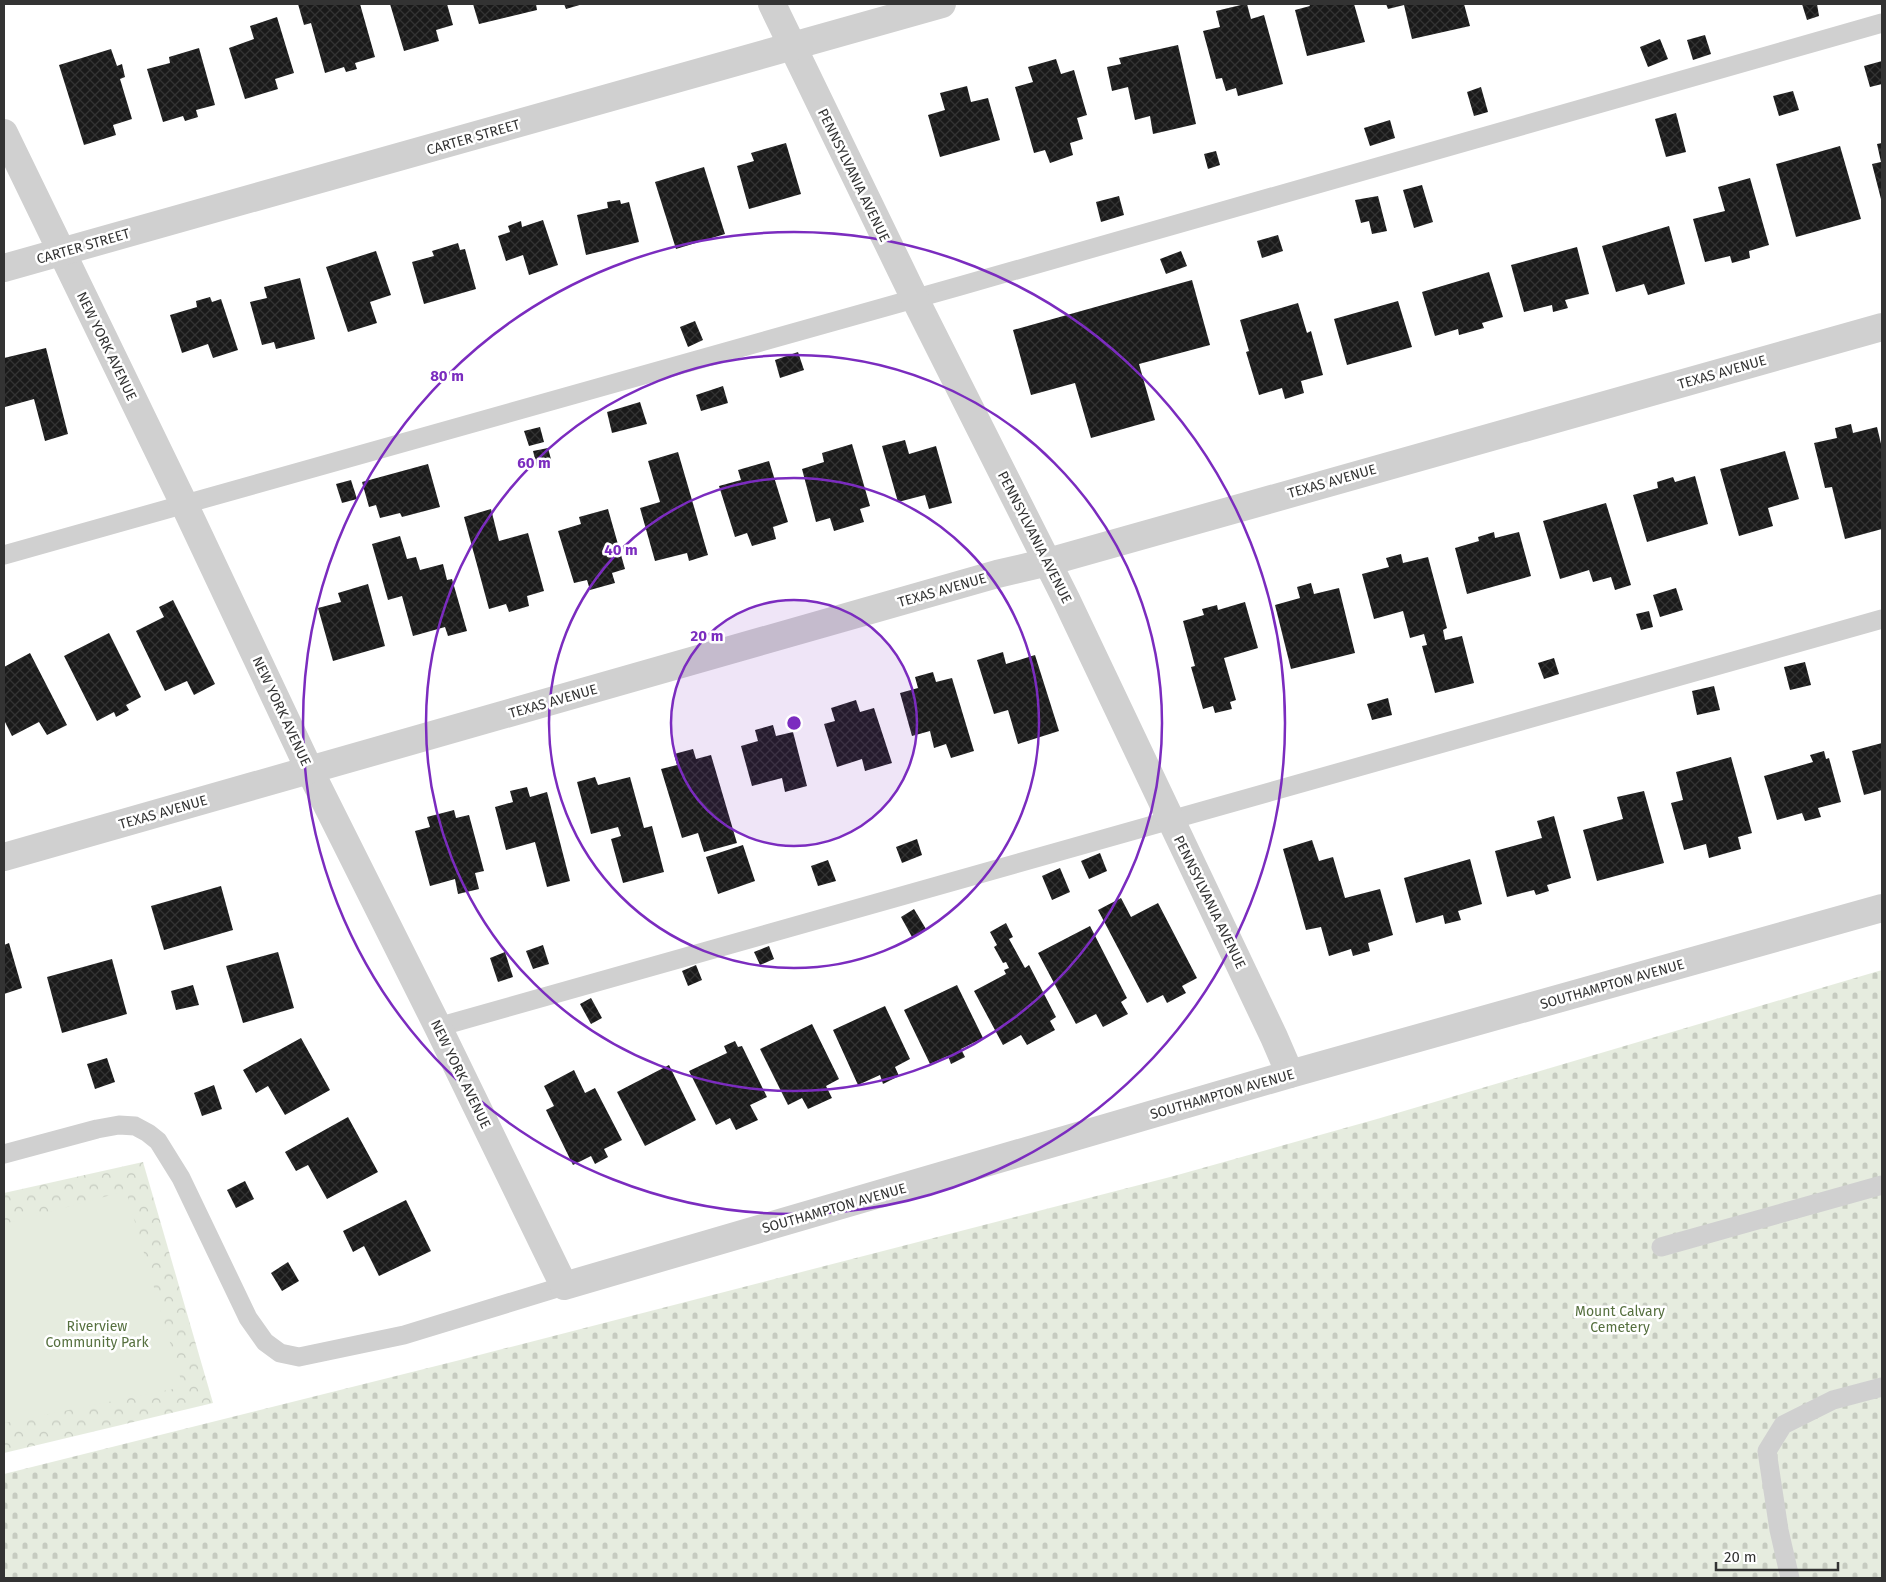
<svg xmlns="http://www.w3.org/2000/svg" width="1886" height="1582" viewBox="0 0 1886 1582" font-family="'Fira Sans',sans-serif">
<style>
.cemetery{fill:url(#cemetery-stones)}
.park{fill:url(#park-crowns)}
.pitch{fill:#e6ecdf}
.building{fill:url(#building-cross-hatch)}
.lines{fill:none;stroke-linecap:round;stroke-linejoin:round}
.service{stroke:#d0d0d0;stroke-width:19}
.minor{stroke:#d0d0d0;stroke-width:28}
.ring{fill:none;stroke:#7b2cbf;stroke-width:2.5}
.labels{text-anchor:middle;stroke-width:5;stroke-linejoin:round;paint-order:stroke}
.street-label{font-size:14px;fill:#333;stroke:#fff}
.park-label{font-size:14px;fill:#56703f;stroke:#fff}
.centre{fill:#7b2cbf;stroke:#fff;stroke-width:2.5}
.ring-label{font-size:15px;text-anchor:middle;font-weight:bold;fill:#7b2cbf;stroke:#fff;stroke-width:5;stroke-linejoin:round;paint-order:stroke}
</style>
<defs>
<pattern id="cemetery-stones" width="16" height="16" patternUnits="userSpaceOnUse" patternTransform="scale(1.25)"><rect width="16" height="16" fill="#e6ecdf"/><path d="M2 7V4a2 2 0 0 1 4 0v3zM10 15v-3a2 2 0 0 1 4 0v3z" fill="#c6cbc0"/></pattern>
<pattern id="park-crowns" width="20" height="18" patternUnits="userSpaceOnUse" patternTransform="scale(1.25)"><rect width="20" height="18" fill="#e6ecdf"/><path d="M2 6a3 3 0 1 1 6 0M12 15a3 3 0 1 1 6 0" fill="none" stroke="#c6cbc0"/></pattern>
<pattern id="building-cross-hatch" width="8" height="8" patternUnits="userSpaceOnUse" patternTransform="scale(1.25)"><rect width="8" height="8" fill="#1a1a1a"/><path d="M0 0l8 8M0 8l8-8" fill="none" stroke="#333"/></pattern>
</defs>
<rect width="100%" height="100%" fill="#fff"/>
<polygon class="cemetery" points="1882,970 1882,1578 4,1578 4,1474 460,1360 1174,1176 1377,1119"/>
<polygon class="park" points="143,1162 213,1403 4,1453 4,1193"/>
<polygon class="pitch" points="126,1191 183,1387 4,1423 4,1224"/>
<g class="building">
<polygon points="298,4 360,4 375,57 355,63 357,69 346,72 344,67 325,73 311,23 304,25"/>
<polygon points="390,4 447,4 453,25 436,30 439,41 404,51"/>
<polygon points="473,4 536,4 537,10 479,24"/>
<polygon points="564,4 583,4 566,9"/>
<polygon points="1245,4 1247,4 1251,19 1264,15 1283,84 1238,96 1236,88 1226,91 1222,78 1216,79 1203,31 1220,27 1216,11"/>
<polygon points="1309,4 1354,4 1365,42 1307,56 1295,10 1310,6"/>
<polygon points="1386,4 1464,4 1470,26 1412,39 1404,5 1388,9"/>
<polygon points="1802,4 1817,4 1819,16 1807,20"/>
<polygon points="277,17 294,73 275,79 278,89 245,99 229,48 254,39 250,26"/>
<polygon points="1705,35 1711,54 1693,60 1687,40"/>
<polygon points="1660,39 1668,59 1648,67 1640,47"/>
<polygon points="1178,45 1196,124 1153,134 1150,116 1135,120 1128,87 1112,91 1107,67 1121,64 1119,58"/>
<polygon points="199,48 215,105 196,110 198,117 185,121 183,116 163,122 147,69 170,63 169,57"/>
<polygon points="111,49 117,66 122,64 125,77 120,79 132,119 113,125 116,135 84,145 59,65"/>
<polygon points="1056,59 1061,74 1074,70 1087,115 1077,118 1083,139 1070,143 1073,155 1050,163 1045,150 1034,153 1015,87 1033,82 1028,67"/>
<polygon points="1882,61 1882,84 1870,87 1864,66"/>
<polygon points="967,86 971,102 988,98 1000,140 940,157 928,115 945,110 940,93"/>
<polygon points="1481,87 1488,112 1474,116 1467,92"/>
<polygon points="1793,91 1799,110 1779,116 1773,96"/>
<polygon points="1676,113 1686,152 1666,157 1655,119"/>
<polygon points="1390,120 1395,138 1370,146 1364,128"/>
<polygon points="786,143 801,194 749,209 737,166 754,161 751,153"/>
<polygon points="1882,143 1882,203 1872,164 1881,162 1877,144"/>
<polygon points="1840,146 1861,219 1796,237 1776,164"/>
<polygon points="1216,151 1220,165 1208,169 1204,154"/>
<polygon points="704,167 725,234 676,249 655,182"/>
<polygon points="1750,178 1769,245 1749,251 1750,258 1732,263 1730,256 1705,262 1693,219 1725,211 1718,187"/>
<polygon points="1422,185 1433,222 1414,228 1403,190"/>
<polygon points="1119,196 1124,215 1101,222 1096,202"/>
<polygon points="1378,196 1387,231 1372,234 1369,221 1361,223 1355,200"/>
<polygon points="620,200 621,204 629,202 639,242 586,255 577,215 608,208 607,202"/>
<polygon points="543,220 558,265 529,275 523,255 506,261 498,236 510,232 508,226 521,221 522,227"/>
<polygon points="1669,226 1685,284 1648,295 1644,284 1616,292 1602,246"/>
<polygon points="1278,235 1283,251 1262,258 1257,241"/>
<polygon points="458,243 460,250 465,249 476,289 424,304 412,262 434,256 432,251"/>
<polygon points="1577,247 1589,294 1565,300 1568,308 1553,312 1552,305 1524,312 1511,265"/>
<polygon points="376,251 391,295 370,302 377,323 348,332 326,267"/>
<polygon points="1181,251 1187,266 1166,274 1160,259"/>
<polygon points="1489,272 1503,317 1482,323 1484,328 1459,335 1458,329 1435,336 1422,292"/>
<polygon points="300,278 315,339 276,349 274,342 262,345 250,302 267,298 264,287"/>
<polygon points="1192,280 1210,345 1139,364 1155,420 1091,438 1075,383 1031,395 1013,330"/>
<polygon points="210,297 212,302 221,299 238,350 213,358 208,344 182,353 170,315 197,307 196,301"/>
<polygon points="1398,301 1412,347 1347,365 1334,319"/>
<polygon points="1298,303 1307,333 1311,331 1323,375 1301,381 1304,393 1285,399 1282,388 1259,395 1246,352 1249,351 1240,320"/>
<polygon points="695,321 703,340 688,347 680,327"/>
<polygon points="46,348 68,434 45,441 34,399 5,407 4,358"/>
<polygon points="798,352 804,370 780,378 775,360"/>
<polygon points="723,386 728,403 701,411 696,395"/>
<polygon points="640,402 647,424 612,433 607,412"/>
<polygon points="1851,424 1853,433 1877,427 1882,448 1882,529 1845,539 1832,487 1825,488 1814,443 1837,438 1835,428"/>
<polygon points="540,427 544,442 529,446 524,431"/>
<polygon points="905,440 909,454 936,446 952,503 929,509 925,495 898,502 882,446"/>
<polygon points="852,444 870,506 860,509 864,522 834,531 830,518 816,522 802,469 824,462 822,453"/>
<polygon points="548,448 552,463 537,467 533,451"/>
<polygon points="1785,451 1799,499 1768,508 1773,526 1739,536 1720,469"/>
<polygon points="678,452 708,555 689,561 687,553 655,561 640,508 660,502 648,461"/>
<polygon points="769,461 788,522 773,527 776,539 752,546 747,533 735,537 719,486 741,480 738,470"/>
<polygon points="428,464 440,507 402,517 400,513 380,518 376,505 369,507 362,482"/>
<polygon points="1695,476 1708,524 1647,542 1633,495 1658,488 1657,482 1673,477 1675,482"/>
<polygon points="351,480 357,499 342,503 336,484"/>
<polygon points="1606,503 1631,585 1615,590 1611,577 1593,582 1589,570 1560,579 1543,521"/>
<polygon points="491,509 499,541 528,533 544,591 527,596 529,606 509,612 506,604 489,609 464,517"/>
<polygon points="608,509 625,569 612,573 615,583 590,590 587,580 574,583 558,531 581,524 579,517"/>
<polygon points="1494,532 1495,538 1519,532 1531,576 1467,594 1455,548 1479,541 1478,537"/>
<polygon points="400,536 407,559 416,557 420,570 443,564 447,580 452,579 467,631 448,636 445,627 413,636 402,596 388,600 372,544"/>
<polygon points="1401,554 1403,563 1428,557 1447,628 1443,630 1445,640 1462,636 1474,683 1435,693 1422,646 1427,645 1424,634 1410,638 1403,611 1374,619 1362,574 1389,567 1386,558"/>
<polygon points="1311,583 1314,594 1339,588 1355,653 1291,669 1275,605 1300,598 1297,587"/>
<polygon points="368,584 385,646 333,661 318,608 341,602 338,593"/>
<polygon points="1676,588 1683,610 1660,617 1653,595"/>
<polygon points="173,600 215,684 194,695 187,681 165,691 136,631 164,617 159,607"/>
<polygon points="1245,602 1258,648 1224,658 1236,700 1230,702 1232,709 1215,713 1213,706 1203,709 1191,667 1195,666 1183,621 1204,615 1202,609 1217,605 1218,610"/>
<polygon points="1649,611 1653,627 1641,630 1636,614"/>
<polygon points="109,633 141,697 126,705 129,710 116,717 114,712 97,721 64,656"/>
<polygon points="1003,652 1006,664 1035,655 1059,731 1018,744 1008,710 994,714 977,660"/>
<polygon points="30,653 67,725 47,735 39,722 12,736 4,720 4,667"/>
<polygon points="1554,658 1559,674 1544,679 1538,663"/>
<polygon points="1805,662 1811,685 1790,690 1784,667"/>
<polygon points="933,672 936,682 952,678 974,751 951,758 946,744 934,748 930,731 912,736 900,693 918,688 915,677"/>
<polygon points="1714,686 1720,710 1697,715 1692,691"/>
<polygon points="1388,698 1392,715 1372,720 1367,704"/>
<polygon points="856,700 860,712 874,708 892,763 865,771 862,759 837,767 824,724 835,721 831,708"/>
<polygon points="773,725 776,736 793,732 807,786 785,792 782,778 752,786 741,746 758,741 755,730"/>
<polygon points="1882,743 1882,790 1864,795 1852,751"/>
<polygon points="693,749 696,759 711,755 737,843 704,852 698,833 682,838 661,769 677,765 674,754"/>
<polygon points="1824,751 1826,759 1829,758 1841,802 1818,808 1821,817 1805,821 1802,813 1777,820 1764,776 1813,762 1810,755"/>
<polygon points="1731,757 1752,833 1738,837 1741,849 1709,858 1706,844 1684,850 1671,803 1683,800 1676,772"/>
<polygon points="595,777 598,785 630,777 644,828 652,826 664,872 623,883 611,839 621,836 618,827 591,834 577,782"/>
<polygon points="527,787 530,797 547,792 570,881 547,887 535,842 506,850 495,807 513,802 510,791"/>
<polygon points="1644,791 1664,863 1597,881 1583,830 1623,819 1617,797"/>
<polygon points="454,810 456,818 469,815 484,871 475,873 479,889 458,894 455,879 430,886 415,831 430,827 427,817"/>
<polygon points="1554,816 1571,878 1547,885 1549,891 1536,895 1534,890 1507,897 1495,851 1542,838 1537,821"/>
<polygon points="917,839 922,855 902,863 896,847"/>
<polygon points="1312,840 1319,861 1333,857 1345,898 1380,889 1393,935 1368,943 1370,951 1353,956 1351,949 1329,956 1321,927 1306,930 1283,849"/>
<polygon points="743,845 755,881 718,894 706,857"/>
<polygon points="1100,853 1107,871 1089,879 1081,861"/>
<polygon points="1470,859 1482,904 1458,911 1461,920 1445,924 1443,915 1416,923 1404,878"/>
<polygon points="828,860 836,881 818,886 811,866"/>
<polygon points="1060,868 1070,892 1052,900 1042,876"/>
<polygon points="221,886 233,930 164,950 151,906"/>
<polygon points="1121,898 1131,917 1158,903 1197,978 1182,986 1186,993 1167,1003 1163,995 1147,1003 1098,910"/>
<polygon points="914,909 926,929 912,937 901,917"/>
<polygon points="1006,923 1013,937 1009,939 1025,968 1029,965 1056,1017 1050,1021 1055,1030 1027,1045 1021,1035 1003,1045 974,991 1006,974 1004,970 1009,968 1006,962 1003,963 994,947 997,945 990,932"/>
<polygon points="1090,926 1127,998 1121,1002 1128,1014 1103,1027 1096,1014 1076,1024 1038,953"/>
<polygon points="9,943 22,988 4,994 4,945"/>
<polygon points="543,945 549,964 533,969 526,951"/>
<polygon points="769,946 774,959 760,965 754,952"/>
<polygon points="278,952 294,1008 243,1023 226,966"/>
<polygon points="505,952 513,977 498,982 490,958"/>
<polygon points="112,959 127,1014 62,1033 47,977"/>
<polygon points="696,965 702,980 688,986 682,971"/>
<polygon points="193,985 199,1005 176,1010 171,991"/>
<polygon points="957,985 983,1038 961,1049 965,1057 951,1064 948,1056 930,1064 904,1010"/>
<polygon points="591,998 602,1018 591,1024 580,1004"/>
<polygon points="885,1006 910,1059 895,1067 899,1076 883,1084 880,1075 858,1085 833,1030"/>
<polygon points="812,1024 839,1079 826,1086 832,1098 808,1109 802,1098 788,1105 760,1049"/>
<polygon points="301,1038 330,1090 285,1115 268,1086 256,1093 243,1070"/>
<polygon points="735,1041 738,1047 742,1046 767,1097 750,1105 758,1120 736,1130 730,1118 716,1125 689,1071 727,1053 724,1046"/>
<polygon points="107,1058 115,1082 95,1089 87,1064"/>
<polygon points="669,1065 696,1120 645,1146 617,1092"/>
<polygon points="574,1070 585,1093 595,1088 622,1140 604,1149 608,1157 595,1164 591,1156 573,1165 546,1110 554,1106 544,1086"/>
<polygon points="214,1085 222,1109 202,1116 194,1093"/>
<polygon points="348,1117 378,1172 327,1199 308,1165 296,1171 285,1152"/>
<polygon points="245,1181 254,1199 236,1208 227,1190"/>
<polygon points="406,1200 431,1251 379,1276 364,1246 353,1252 343,1231"/>
<polygon points="288,1262 299,1281 282,1291 271,1273"/>
</g>
<g class="lines">
<g class="service">
<polyline points="4,555 960,286 1882,23"/>
<polyline points="438,1027 1882,619"/>
<polyline points="4,1154 97,1129 119,1125 135,1126 148,1133 158,1141 181,1178 248,1318 265,1342 280,1353 299,1357 404,1335 564,1286"/>
<polyline points="1661,1247 1882,1185"/>
<polyline points="1790,1578 1779,1530 1767,1451 1783,1425 1833,1400 1882,1387"/>
</g>
<g class="minor">
<polyline points="772,4 915,299 1066,599 1274,1037 1290,1074"/>
<polyline points="4,133 184,504 310,771 438,1027 564,1286 1290,1074 1882,908"/>
<polyline points="4,268 942,4"/>
<polyline points="4,857 997,574 1048,562 1882,327"/>
</g>
</g>
<circle cx="794" cy="723" r="123" fill="#7b2cbf" fill-opacity=".12"/>
<g class="ring">
<circle cx="794" cy="723" r="123"/>
<circle cx="794" cy="723" r="245"/>
<circle cx="794" cy="723" r="368"/>
<circle cx="794" cy="723" r="491"/>
</g>
<g class="labels">
<g class="street-label">
<text transform="translate(473 137) rotate(-16)" y="5">CARTER STREET</text>
<text transform="translate(854 175) rotate(64)" y="5">PENNSYLVANIA AVENUE</text>
<text transform="translate(83 246) rotate(-16)" y="5">CARTER STREET</text>
<text transform="translate(107 346) rotate(64)" y="5">NEW YORK AVENUE</text>
<text transform="translate(1722 372) rotate(-16)" y="5">TEXAS AVENUE</text>
<text transform="translate(1332 481) rotate(-16)" y="5">TEXAS AVENUE</text>
<text transform="translate(1035 537) rotate(63)" y="5">PENNSYLVANIA AVENUE</text>
<text transform="translate(942 590) rotate(-16)" y="5">TEXAS AVENUE</text>
<text transform="translate(553 701) rotate(-16)" y="5">TEXAS AVENUE</text>
<text transform="translate(282 711) rotate(65)" y="5">NEW YORK AVENUE</text>
<text transform="translate(163 812) rotate(-16)" y="5">TEXAS AVENUE</text>
<text transform="translate(1210 902) rotate(64)" y="5">PENNSYLVANIA AVENUE</text>
<text transform="translate(1612 984) rotate(-16)" y="5">SOUTHAMPTON AVENUE</text>
<text transform="translate(461 1074) rotate(64)" y="5">NEW YORK AVENUE</text>
<text transform="translate(1222 1094) rotate(-16)" y="5">SOUTHAMPTON AVENUE</text>
<text transform="translate(834 1208) rotate(-16)" y="5">SOUTHAMPTON AVENUE</text>
</g>
<g class="park-label">
<text x="1620" y="1316">Mount Calvary<tspan x="1620" dy="16">Cemetery</tspan></text>
<text x="97" y="1331">Riverview<tspan x="97" dy="16">Community Park</tspan></text>
</g>
</g>
<circle cx="794" cy="723" r="8" class="centre"/>
<g class="ring-label">
<text x="447" y="381">80 m</text>
<text x="534" y="468">60 m</text>
<text x="621" y="555">40 m</text>
<text x="707" y="641">20 m</text>
</g>
<rect width="1886" height="1582" fill="none" stroke="#333333" stroke-width="10"/>
<path d="M1716 1562v8h122v-8" fill="none" stroke="#333333" stroke-width="2.5"/>
<text x="1724" y="1562" font-size="15" fill="#333333" stroke="#ffffff" stroke-width="4" paint-order="stroke">20 m</text>
</svg>
